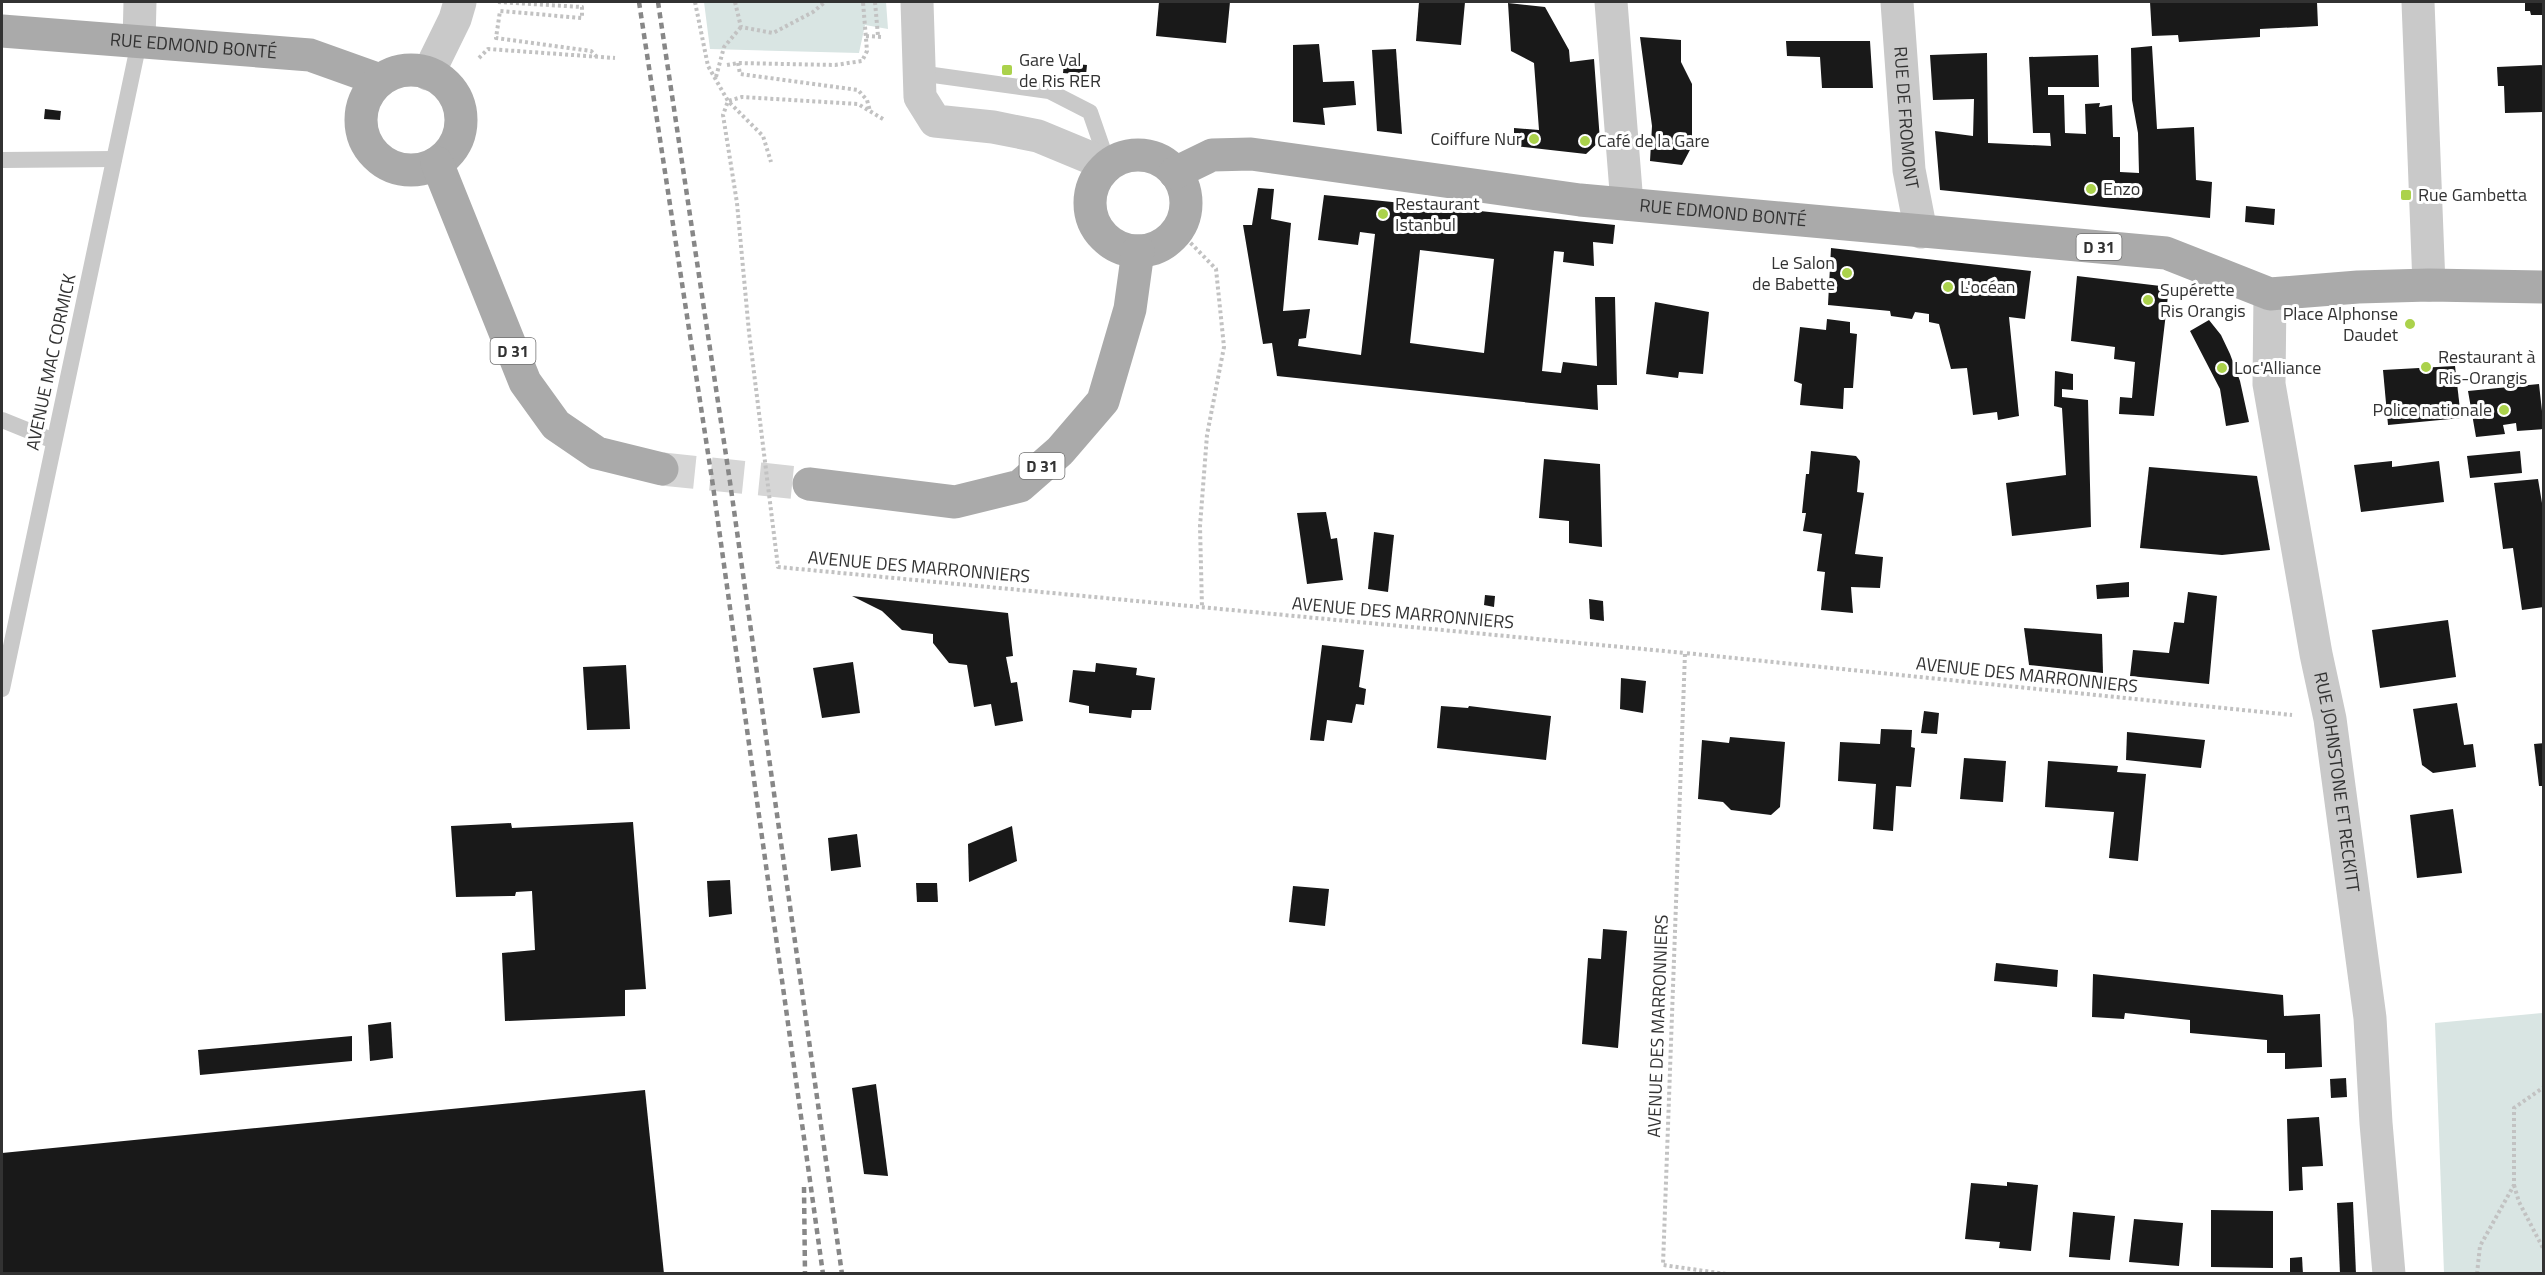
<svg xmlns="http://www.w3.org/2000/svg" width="2545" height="1275" viewBox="0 0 2545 1275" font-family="'Titillium Web',sans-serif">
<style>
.green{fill:#d9e5e3}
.building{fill:#191919;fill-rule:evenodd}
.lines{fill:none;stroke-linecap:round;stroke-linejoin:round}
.primary-tunnel{stroke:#d6d6d6;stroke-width:33;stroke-dasharray:33 16;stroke-linecap:butt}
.path{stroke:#c2c2c2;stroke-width:4;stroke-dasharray:3 3;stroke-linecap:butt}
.service{stroke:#c9c9c9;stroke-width:16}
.minor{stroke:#c9c9c9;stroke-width:33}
.tertiary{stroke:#c9c9c9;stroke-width:33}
.primary{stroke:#aaa;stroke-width:33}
.rail{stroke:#878787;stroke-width:4.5;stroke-dasharray:6 4.5;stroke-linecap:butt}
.poi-dot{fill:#abd24b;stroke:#fff;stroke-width:2}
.labels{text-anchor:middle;stroke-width:6;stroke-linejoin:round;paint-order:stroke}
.shield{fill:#fff;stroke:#707070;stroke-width:1.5}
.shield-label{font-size:16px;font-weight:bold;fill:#323232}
.street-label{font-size:18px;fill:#323232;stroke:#fff}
.poi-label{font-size:18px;fill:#323232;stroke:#fff;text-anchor:start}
</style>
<rect width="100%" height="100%" fill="#fff"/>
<g class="green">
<polygon points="704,2 886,2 888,29 865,25 859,53 710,49"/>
<polygon points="2543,1013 2543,1273 2444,1273 2435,1023"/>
</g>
<g class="building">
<polygon points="1159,2 1230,2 1226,43 1156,36"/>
<polygon points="1419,2 1465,2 1461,45 1416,41"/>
<polygon points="2150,2 2317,2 2318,26 2260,29 2260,37 2179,42 2178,35 2152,36"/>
<polygon points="2525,2 2544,2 2544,15 2531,15 2530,11 2525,11"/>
<polygon points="1508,3 1545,7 1569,50 1570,62 1594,59 1600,141 1586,154 1514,146 1514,128 1539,130 1534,63 1511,51"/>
<polygon points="1640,37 1681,40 1681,62 1692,84 1692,146 1682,165 1650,161 1652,126"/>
<polygon points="1786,41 1870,41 1873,88 1822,88 1820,57 1787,56"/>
<polygon points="1319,44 1323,82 1354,81 1356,105 1323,108 1325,125 1293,122 1293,45"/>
<polygon points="2152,46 2157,129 2194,127 2196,180 2212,182 2210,218 1940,190 1935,131 1973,136 1974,99 1933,100 1930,55 1987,53 1988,143 2051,146 2050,133 2033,133 2029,57 2098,55 2099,87 2048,87 2048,95 2064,95 2065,133 2086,134 2085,104 2100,103 2099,107 2112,105 2113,137 2120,137 2120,172 2139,173 2138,133 2132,100 2131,48"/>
<polygon points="1396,49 1402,134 1377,131 1372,50"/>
<polygon points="1064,63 1087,65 1086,75 1063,73"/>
<polygon points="2544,65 2544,112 2505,113 2504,86 2498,86 2497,67"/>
<polygon points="45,109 61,111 60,120 44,119"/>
<path d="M1258 188 1274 189 1271 219 1291 223 1283 311 1310 309 1306 338 1299 339 1298 346 1361 355 1375 234 1360 232 1358 245 1318 240 1324 195 1615 225 1613 244 1593 242 1594 266 1563 262 1564 252 1554 251 1542 371 1561 373 1563 362 1597 366 1595 297H1615L1617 385H1597L1598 410 1277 376 1272 343 1263 344 1243 225H1252ZM1420 250 1494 259 1484 353 1410 343Z"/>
<polygon points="2246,206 2275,209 2274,225 2245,222"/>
<polygon points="1831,248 2031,271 2025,319 2009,317 2019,416 1998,420 1997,412 1973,415 1967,368 1951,369 1939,324 1929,322 1929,314 1915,312 1912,319 1891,316 1890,311 1828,305"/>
<polygon points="2077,276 2169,287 2154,416 2119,414 2120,397 2132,398 2135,362 2114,359 2115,347 2071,341"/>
<polygon points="1655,302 1709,312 1703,374 1679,372 1678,378 1646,374"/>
<polygon points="1827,319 1850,322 1850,333 1857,334 1853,388 1844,388 1843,409 1800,405 1802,384 1794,381 1800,327 1826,330"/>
<polygon points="2209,320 2221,335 2230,354 2240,381 2249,422 2226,426 2220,389 2190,331"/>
<polygon points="2455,366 2461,418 2388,425 2383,370"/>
<polygon points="2055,371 2073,374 2073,390 2062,389 2062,397 2088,400 2091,527 2012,536 2006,483 2066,475 2062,408 2054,406"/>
<polygon points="2539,384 2544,429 2517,431 2516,423 2503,425 2505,434 2476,437 2468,391"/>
<polygon points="1811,451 1856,456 1860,461 1857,492 1864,493 1855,554 1883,557 1880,588 1851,587 1853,613 1821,610 1825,572 1817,571 1822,534 1803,531 1806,513 1802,513 1806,474 1809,474"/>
<polygon points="2520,451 2522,473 2470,478 2467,456"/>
<polygon points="1544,459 1600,464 1602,547 1569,543 1569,521 1539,518"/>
<polygon points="2392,461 2392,467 2439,461 2444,502 2361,512 2354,465"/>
<polygon points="2149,467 2257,476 2270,550 2222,555 2140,548"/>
<polygon points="2538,479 2544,515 2544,607 2522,610 2513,548 2503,549 2494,483"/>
<polygon points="1326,512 1331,539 1337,538 1343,580 1307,584 1297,513"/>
<polygon points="1374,532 1394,535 1388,592 1368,589"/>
<polygon points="2129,582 2129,597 2097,599 2096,585"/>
<polygon points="2188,592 2217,596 2209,684 2130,676 2133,650 2169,653 2174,622 2184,623"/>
<polygon points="1485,595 1495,596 1494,607 1484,605"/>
<polygon points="852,596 1008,613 1013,656 1006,657 1011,683 1017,682 1023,721 995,726 991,704 974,707 967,665 949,663 933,643 933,634 902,630 882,611"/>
<polygon points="1589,599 1603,601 1604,621 1590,619"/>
<polygon points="2448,620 2456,677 2380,688 2372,630"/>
<polygon points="2024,628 2102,634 2103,673 2029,665"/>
<polygon points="1322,645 1364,650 1359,687 1366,689 1364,705 1356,704 1352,723 1327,720 1324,741 1310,740"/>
<polygon points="853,662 860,713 822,718 813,668"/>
<polygon points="1096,663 1137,668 1136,675 1155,678 1151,710 1132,710 1131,718 1089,713 1089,706 1069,702 1073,670 1095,672"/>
<polygon points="626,665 630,729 587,730 583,667"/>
<polygon points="1621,678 1646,681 1643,713 1620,709"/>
<polygon points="2457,703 2464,745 2473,744 2476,767 2433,773 2422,765 2413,709"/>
<polygon points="1441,706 1468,708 1469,706 1551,716 1546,760 1437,748"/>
<polygon points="1924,711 1939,713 1937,734 1921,733"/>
<polygon points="1881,729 1912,730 1911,747 1915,748 1911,787 1896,786 1893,831 1873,829 1876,784 1838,781 1840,742 1880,744"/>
<polygon points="2127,732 2205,740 2201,768 2126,760"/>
<polygon points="1730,737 1785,742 1780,807 1771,815 1731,810 1723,802 1698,799 1702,740 1729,743"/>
<polygon points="2544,743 2544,786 2539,786 2534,744"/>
<polygon points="1964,758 2006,761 2003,802 1960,799"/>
<polygon points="2048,761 2118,766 2117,772 2146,774 2138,861 2109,858 2114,812 2045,807"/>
<polygon points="2453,809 2462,873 2417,878 2410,815"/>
<polygon points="633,822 646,989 625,990 625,1016 505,1021 502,953 535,950 532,891 516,892 515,896 456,897 451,826 511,823 512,828"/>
<polygon points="1012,826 1017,861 969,882 968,844"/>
<polygon points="857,834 861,867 831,871 828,838"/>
<polygon points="730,880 732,914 709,917 707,881"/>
<polygon points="916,883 937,883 938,902 917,902"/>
<polygon points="1293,886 1329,889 1325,926 1289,922"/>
<polygon points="1603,929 1627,931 1618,1048 1582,1044 1588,958 1601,959"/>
<polygon points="1996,963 2058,970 2057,987 1994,981"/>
<polygon points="2093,974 2283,995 2284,1016 2320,1014 2322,1067 2285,1069 2285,1053 2267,1053 2267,1040 2190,1033 2190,1020 2125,1013 2124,1019 2092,1017"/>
<polygon points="391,1022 393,1058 370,1061 368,1025"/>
<polygon points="352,1036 352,1061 200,1075 198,1050"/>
<polygon points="2346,1078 2347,1097 2331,1098 2330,1079"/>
<polygon points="876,1084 888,1176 864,1174 852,1088"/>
<polygon points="645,1090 664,1274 2,1274 2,1153"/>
<polygon points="2319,1117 2323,1166 2302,1167 2303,1190 2289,1191 2287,1119"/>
<polygon points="2007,1182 2038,1185 2031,1251 1999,1248 2000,1242 1965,1239 1971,1183 2007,1186"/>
<polygon points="2353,1202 2356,1274 2340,1274 2337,1203"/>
<polygon points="2211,1210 2273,1211 2273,1268 2211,1267"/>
<polygon points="2073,1212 2115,1216 2110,1260 2069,1257"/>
<polygon points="2134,1219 2183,1223 2179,1266 2129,1262"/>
<polygon points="2302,1257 2303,1274 2290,1274 2290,1258"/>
</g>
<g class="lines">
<polyline class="primary-tunnel" points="662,469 809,484"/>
<g class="path">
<polyline points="498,2 582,7 582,18 500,11 496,38 591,51 596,56"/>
<polyline points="695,2 708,66 728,101 763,136 771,162"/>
<polyline points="735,2 741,27 773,33 813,12 825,2"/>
<polyline points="875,2 878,36"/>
<polyline points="866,36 883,37"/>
<polyline points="479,58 488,49 615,58"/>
<polyline points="738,63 740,74 858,90 867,100 870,111"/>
<polyline points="727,65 738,63 835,65 862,61 867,51 863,2"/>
<polyline points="716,77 724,47 741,27"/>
<polyline points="883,119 858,104 742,97 728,101 723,115 737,203 749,332 778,567 1685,653"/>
<polyline points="1178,230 1216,269 1224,347 1207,435 1200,526 1202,607"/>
<polyline points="2514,1185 2519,1202 2544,1250"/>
<polyline points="1726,1274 1663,1265 1685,653 2292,715"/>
<polyline points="2477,1274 2480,1246 2514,1185 2514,1108 2544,1087"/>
</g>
<g class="service">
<polyline points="919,73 1049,91 1090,112 1108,164"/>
<polyline points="2,160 114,159"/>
<polyline points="2,420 54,441"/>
<polyline points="2,689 139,42"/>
</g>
<g class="minor">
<polyline points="917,2 920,97 935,121 993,127 1038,136 1108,165"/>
<polyline points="1611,2 1627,204"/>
<path id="s1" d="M1897 2 1909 170 1921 232"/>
<polyline points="2418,2 2429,285"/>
<polyline points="139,42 140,2"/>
<polyline points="428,74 455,19 460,2"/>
</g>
<path class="tertiary" id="s2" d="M2270 294 2269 384 2316 654 2330 719 2370 1018 2376 1123 2389 1274"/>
<g class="primary">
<path id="s3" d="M2 31 310 55 380 80"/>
<circle cx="411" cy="120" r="50"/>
<circle cx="1138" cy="203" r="48"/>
<polyline points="437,163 525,382 556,425 597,453 662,469"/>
<path id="s4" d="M1175 173 1212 155 1251 154 1580 200 2166 253 2270 294 2358 287 2429 285 2544 287"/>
<polyline points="809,484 955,502 1020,486 1060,451 1103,401 1130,309 1138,251"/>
</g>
<g class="rail">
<polyline points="639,2 713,486 823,1274"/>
<polyline points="658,2 730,482 842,1274"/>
<polyline points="804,1187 805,1274"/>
</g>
</g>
<g class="poi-dot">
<rect x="1001" y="64" width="12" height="12" rx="3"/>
<circle cx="1534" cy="139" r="6"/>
<circle cx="1585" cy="141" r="6"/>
<circle cx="2091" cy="189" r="6"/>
<rect x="2400" y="189" width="12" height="12" rx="3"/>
<circle cx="1383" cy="214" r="6"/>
<circle cx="1847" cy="273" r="6"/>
<circle cx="1948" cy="287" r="6"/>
<circle cx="2148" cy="300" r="6"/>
<circle cx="2410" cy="324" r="6"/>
<circle cx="2426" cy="367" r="6"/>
<circle cx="2222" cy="368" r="6"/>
<circle cx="2504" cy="410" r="6"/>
</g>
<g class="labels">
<g class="shield">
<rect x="2076.5" y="234" width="45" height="26" rx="4.5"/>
<rect x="490.5" y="338" width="45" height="26" rx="4.5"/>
<rect x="1019.5" y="453" width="45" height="26" rx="4.5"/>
</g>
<g class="shield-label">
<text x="2099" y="253">D 31</text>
<text x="513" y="357">D 31</text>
<text x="1042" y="472">D 31</text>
</g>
<g class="street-label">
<text dy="6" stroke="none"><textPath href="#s3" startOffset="192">RUE EDMOND BONTÉ</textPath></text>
<text dy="6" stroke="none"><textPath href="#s1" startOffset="116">RUE DE FROMONT</textPath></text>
<text dy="6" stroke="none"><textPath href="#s4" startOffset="556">RUE EDMOND BONTÉ</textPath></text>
<text transform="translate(51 362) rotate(-78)" y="6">AVENUE MAC CORMICK</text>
<text transform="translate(919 567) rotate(5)" y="6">AVENUE DES MARRONNIERS</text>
<text transform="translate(1403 613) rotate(5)" y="6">AVENUE DES MARRONNIERS</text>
<text transform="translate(2027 675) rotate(6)" y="6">AVENUE DES MARRONNIERS</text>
<text dy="6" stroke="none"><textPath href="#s2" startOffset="494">RUE JOHNSTONE ET RECKITT</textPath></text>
<text transform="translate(1658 1026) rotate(-88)" y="6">AVENUE DES MARRONNIERS</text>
</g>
<g class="poi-label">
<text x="1019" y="66">Gare Val<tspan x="1019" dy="21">de Ris RER</tspan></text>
<text x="1522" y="145" text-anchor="end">Coiffure Nur</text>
<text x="1597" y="147">Café de la Gare</text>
<text x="2103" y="195">Enzo</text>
<text x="2418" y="201">Rue Gambetta</text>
<text x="1395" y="210">Restaurant<tspan x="1395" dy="21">Istanbul</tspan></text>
<text x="1835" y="269" text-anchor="end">Le Salon<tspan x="1835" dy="21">de Babette</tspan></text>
<text x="1960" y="293">L'océan</text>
<text x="2160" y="296">Supérette<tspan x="2160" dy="21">Ris Orangis</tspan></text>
<text x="2398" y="320" text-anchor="end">Place Alphonse<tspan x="2398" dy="21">Daudet</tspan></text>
<text x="2438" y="363">Restaurant à<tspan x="2438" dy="21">Ris-Orangis</tspan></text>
<text x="2234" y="374">Loc'Alliance</text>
<text x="2492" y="416" text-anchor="end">Police nationale</text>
</g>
</g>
<rect width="2545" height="1275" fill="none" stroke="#323232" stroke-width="6"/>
</svg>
